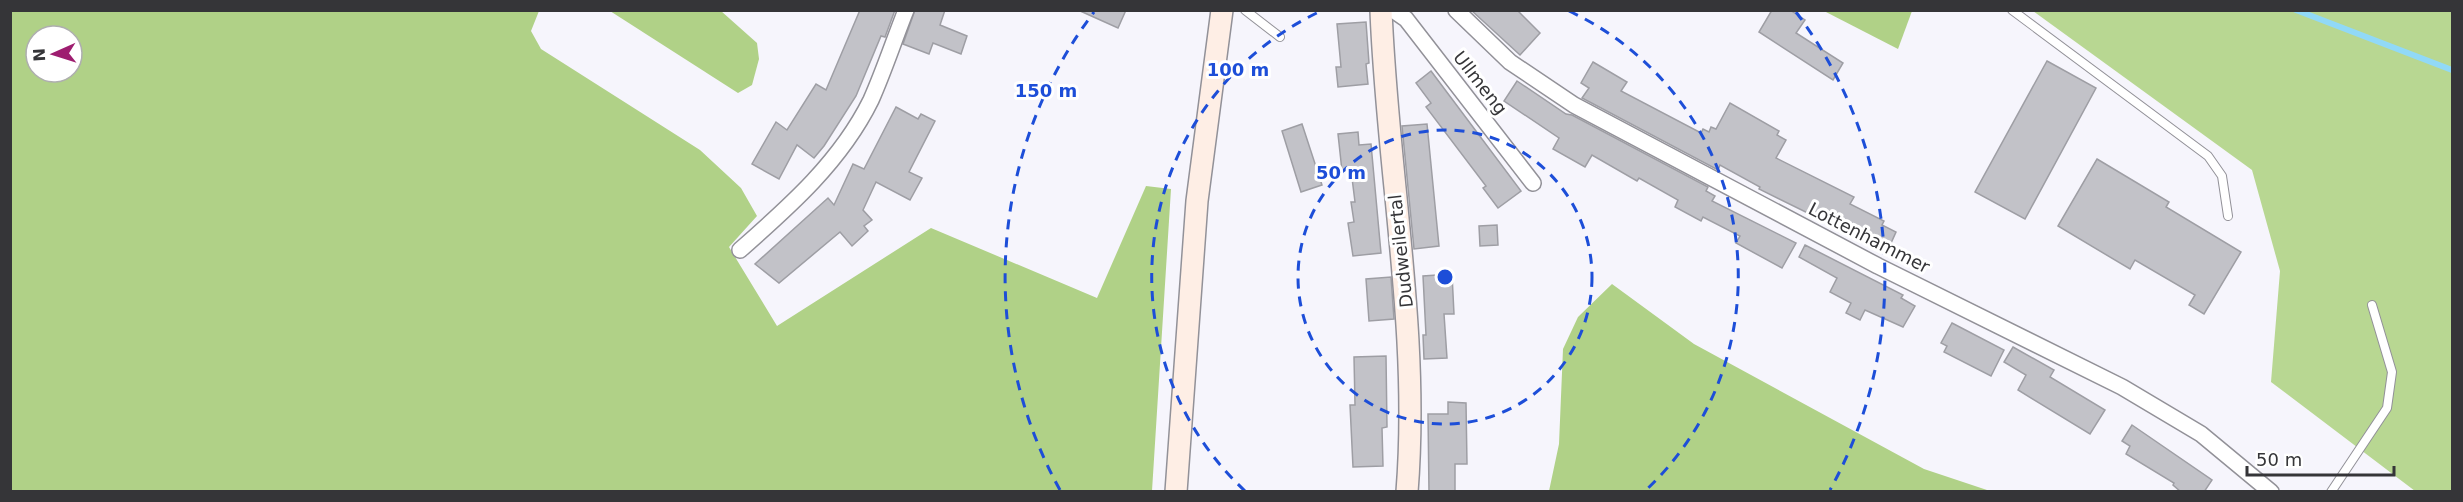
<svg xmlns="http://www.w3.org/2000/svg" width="2463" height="502" viewBox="0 0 2463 502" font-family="'DejaVu Sans',sans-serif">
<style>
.green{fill:#b8d792}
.forest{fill:#b0d187;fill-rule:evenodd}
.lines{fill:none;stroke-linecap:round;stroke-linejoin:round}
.stream{stroke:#91d9f7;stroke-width:6}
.building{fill:#c2c2c8;stroke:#9e9ea4;stroke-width:1.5}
.lane-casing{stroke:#929198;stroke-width:10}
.street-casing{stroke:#929198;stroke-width:18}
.secondary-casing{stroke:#929198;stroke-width:24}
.lane{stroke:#fff;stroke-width:8}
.street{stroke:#fff;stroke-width:15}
.secondary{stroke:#feeee5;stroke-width:21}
.ring{fill:none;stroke:#1d4ed8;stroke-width:3;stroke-dasharray:10 8}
.labels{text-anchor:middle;stroke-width:6;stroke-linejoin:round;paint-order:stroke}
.street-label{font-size:18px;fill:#353538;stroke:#fff}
.centre{fill:#1d4ed8;stroke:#fff;stroke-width:3}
.ring-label{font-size:18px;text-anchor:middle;font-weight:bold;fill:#1d4ed8;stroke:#fff;stroke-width:6;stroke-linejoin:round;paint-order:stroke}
</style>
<rect width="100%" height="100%" fill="#f6f5fc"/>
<polygon class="green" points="2033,11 2452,11 2452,491 2415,491 2271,382 2280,271 2252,170"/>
<g class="forest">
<path d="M10 11H539L531 31 541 49 700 150 741 188 757 216 729 247 777 326 931 228 1097 298 1146 186 1171 189 1152 491H11ZM36 36H72V72H36Z"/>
<polygon points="610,11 721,11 757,43 759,59 752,85 738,93"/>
<polygon points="1824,11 1912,11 1898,49"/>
<polygon points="1612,284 1694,344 1924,469 1990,491 1549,491 1559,444 1563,349 1578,317"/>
</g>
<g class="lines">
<polyline class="stream" points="2296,10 2452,70"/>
</g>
<g class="building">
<polygon points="860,10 895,10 885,37 881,36 856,96 824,146 814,158 797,145 779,179 752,164 776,122 787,130 816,84 826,90"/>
<polygon points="915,10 945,10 940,25 967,36 961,54 933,43 929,54 903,44"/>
<polygon points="1078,10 1126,10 1118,28"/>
<polygon points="1471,10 1517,10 1540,33 1520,55"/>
<polygon points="1772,10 1790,10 1805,20 1796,33 1843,63 1833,80 1759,32"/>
<polygon points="1366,22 1369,63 1366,64 1368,84 1338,87 1336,67 1341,67 1337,24"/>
<polygon points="2047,61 2096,88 2025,219 1975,192"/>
<polygon points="1593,62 1627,82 1621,91 1701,133 1703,129 1709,132 1711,127 1716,129 1730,103 1779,131 1777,135 1786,140 1776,158 1854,197 1850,204 1884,221 1882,225 1896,232 1887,252 1759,189 1760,187 1720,165 1718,170 1582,98 1589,88 1581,83"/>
<polygon points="1431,71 1521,191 1498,208 1483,188 1486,186 1426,107 1431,103 1416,83"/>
<polygon points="1517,81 1566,114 1572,115 1708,187 1706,191 1715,196 1712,201 1796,243 1782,268 1736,243 1740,236 1703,217 1701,221 1675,207 1678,200 1639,178 1637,181 1592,155 1585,167 1553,149 1559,138 1504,101"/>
<polygon points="896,107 918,119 921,114 935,121 909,172 922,178 910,200 876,182 863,210 872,220 864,226 868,231 852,246 840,232 779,283 755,264 828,198 834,205 853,164 864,169"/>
<polygon points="1302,124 1322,185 1301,192 1282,131"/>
<polygon points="1427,124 1439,246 1414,249 1402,126"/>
<polygon points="1358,132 1359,145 1371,144 1381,253 1353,256 1348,223 1354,222 1351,202 1355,202 1351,170 1342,171 1338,134"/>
<polygon points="2097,159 2169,202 2166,207 2241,252 2204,314 2189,305 2195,295 2135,260 2130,269 2058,226"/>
<polygon points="1497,225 1498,245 1480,246 1479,226"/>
<polygon points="1805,245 1903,295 1901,298 1915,306 1903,327 1865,310 1860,320 1846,313 1851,303 1830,292 1837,278 1799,257"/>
<polygon points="1452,274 1454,314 1444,314 1447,358 1424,359 1423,335 1426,335 1423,276"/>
<polygon points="1391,277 1394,319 1369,321 1366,279"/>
<polygon points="1952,323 2004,350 1991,376 1944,352 1947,346 1941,343"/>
<polygon points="2013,347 2054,370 2050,377 2105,410 2090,434 2018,390 2026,375 2004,362"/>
<polygon points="1386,356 1387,427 1382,428 1383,466 1353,467 1350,405 1355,405 1354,357"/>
<polygon points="1448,402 1466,403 1467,464 1455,464 1455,492 1429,492 1428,414 1448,414"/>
<polygon points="2132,425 2212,480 2204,492 2181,492 2173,485 2174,483 2126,454 2130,446 2122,441"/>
</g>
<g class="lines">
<g class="lane-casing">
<g id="lane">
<polyline points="1245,10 1280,37"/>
<polyline points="2012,10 2208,156 2222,176 2228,216"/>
<polyline points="2331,492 2387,408 2392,372 2372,305"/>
</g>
</g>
<g class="street-casing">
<g id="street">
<polyline points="1393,10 1406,19 1533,183"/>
<polyline points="1456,10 1510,62 1574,105 1878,266 2122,387 2201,434 2271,492"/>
<path d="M740 250C790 206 841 161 871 100 884 71 894 40 906 10"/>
</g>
</g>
<g class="secondary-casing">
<g id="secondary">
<path d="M1381 10C1387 171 1420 330 1407 492"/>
<polyline points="1176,492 1197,201 1222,10"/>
</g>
</g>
<use href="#lane" class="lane"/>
<use href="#street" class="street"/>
<use href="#secondary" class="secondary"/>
</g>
<g class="ring">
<circle cx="1445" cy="277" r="147"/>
<path d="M1245 491A293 293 0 0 1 1321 11M1569 11A293 293 0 0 1 1645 491"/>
<path d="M1060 490A440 440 0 0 1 1094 12M1796 12A440 440 0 0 1 1830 490"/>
</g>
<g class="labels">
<g class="street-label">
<text transform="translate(1480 83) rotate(52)" y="6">Ullmeng</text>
<text transform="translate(1869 238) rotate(27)" y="6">Lottenhammer</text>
<text transform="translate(1401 251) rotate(-96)" y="6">Dudweilertal</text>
</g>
</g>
<circle cx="1445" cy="277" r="9" class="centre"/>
<g class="ring-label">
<text x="1238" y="76">100 m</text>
<text x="1046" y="97">150 m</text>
<text x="1341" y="179">50 m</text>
</g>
<rect width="2463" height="502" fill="none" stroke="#353538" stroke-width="24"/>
<g transform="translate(54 54) rotate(267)"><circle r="28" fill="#ffffff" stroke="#aeaeaf" stroke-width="1.5"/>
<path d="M0-4.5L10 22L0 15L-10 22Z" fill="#9e1d70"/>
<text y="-9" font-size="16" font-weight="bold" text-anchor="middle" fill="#353538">N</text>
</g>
<path d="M2247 466v9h147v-9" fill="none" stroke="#353538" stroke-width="3"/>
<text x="2256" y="466" font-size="18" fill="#353538" stroke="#ffffff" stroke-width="4.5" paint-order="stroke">50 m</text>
</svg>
